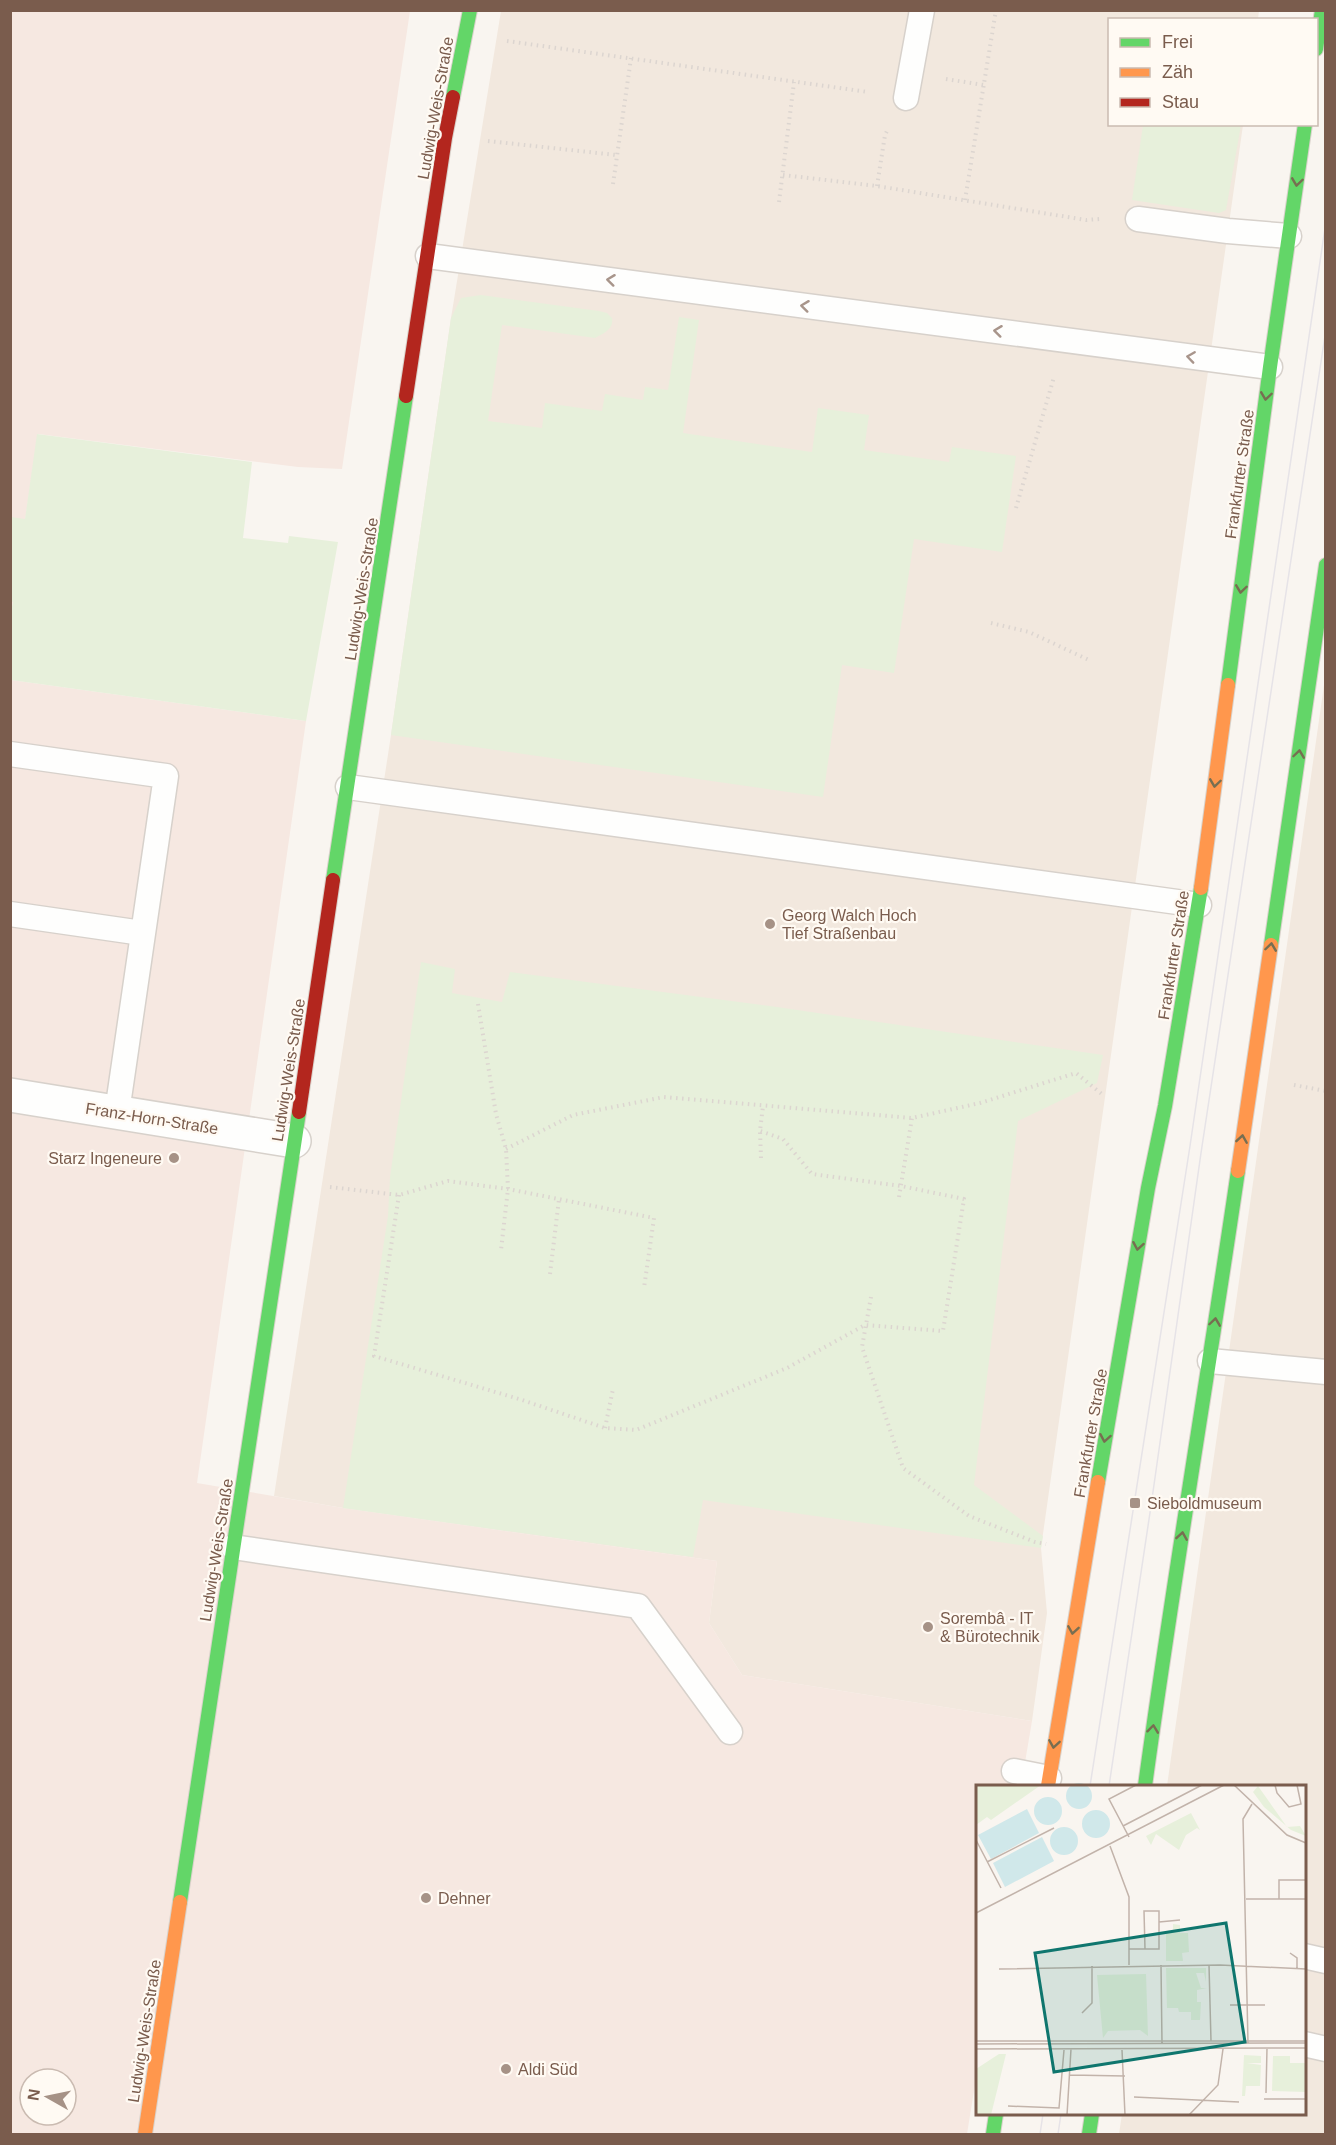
<svg xmlns="http://www.w3.org/2000/svg" width="1336" height="2145" viewBox="0 0 1336 2145" font-family="Helvetica,sans-serif">
<style>
.residential{fill:#f2e8de}
.commercial{fill:#f6e8e1;fill-rule:evenodd}
.green{fill:#e7f0db}
.lines{fill:none;stroke-linecap:round;stroke-linejoin:round}
.lane-casing{stroke:#d7d1cb;stroke-width:27}
.street-casing{stroke:#d7d1cb;stroke-width:36}
.fast-casing{stroke:#d9d2cb;stroke-width:16}
.slow-casing{stroke:#d9d2cb;stroke-width:16}
.jam-casing{stroke:#d9d2cb;stroke-width:16}
.path{stroke:#dcd5d0;stroke-width:4;stroke-dasharray:1.5 4.5;stroke-linecap:butt}
.lane{stroke:#fefefd;stroke-width:24}
.street{stroke:#fefefd;stroke-width:33}
.fast{stroke:#63d668;stroke-width:14}
.slow{stroke:#ff974d;stroke-width:14}
.jam{stroke:#b3261e;stroke-width:14}
.tram{stroke:#e6e3e7;stroke-width:1.5}
.oneway{stroke:#776e51}
.oneway2{stroke:#a8958b}
.poi-dot{fill:#a69286;stroke:#fffaf3;stroke-width:2}
.labels{text-anchor:middle;stroke-width:4.5;stroke-linejoin:round;paint-order:stroke}
.street-label{font-size:16px;fill:#7a5c4d;stroke:#fffaf3}
.poi-label{font-size:16px;fill:#7a5c4d;stroke:#fffaf3;text-anchor:start}
.inset-road{fill:none;stroke:#c2b3aa;stroke-width:1.5}
.view{fill:#0f766e;fill-opacity:0.15;stroke:#0f766e;stroke-width:3}
.inset-edge{fill:none;stroke:#7a5c4d;stroke-width:3}
</style>
<rect width="100%" height="100%" fill="#f9f5f0"/>
<g class="residential">
<polygon points="501,11 1259,11 1258,19 1110,20 1110,124 1243,125 1041,1548 1047,1613 1032,1721 742,1675 709,1623 717,1561 343,1508 274,1496 391,735 451,318"/>
<polygon points="1325,678 1325,2134 1119,2134 1122,2114 1304,2114 1304,1786 1167,1786"/>
</g>
<g class="commercial">
<polygon points="11,11 410,11 342,469 298,467 38,434 11,615"/>
<path d="M11 680 306 721 197 1483 343 1508 717 1561 709 1623 742 1675 1032 1721 1021 1786H978V2066L967 2134H11ZM30 2079H66V2115H30Z"/>
</g>
<g class="green">
<polygon points="1143,125 1241,125 1226,210 1219,213 1132,200"/>
<path d="M481 295 599 311 607 313 612 318C614 329 604 333 595 338L502 325 488 421 542 428 545 403 602 411 605 394 643 400 645 387 668 390 679 317 699 320 683 433 812 452 818 408 869 415 864 450 949 462 952 447 1016 456 1002 552 914 539 894 673 842 665 823 797 391 735 451 318 461 298Z"/>
<polygon points="37,434 252,462 243,538 288,543 289,536 338,542 306,721 11,680 10,615 13,602 10,601 11,517 25,519"/>
<polygon points="421,962 455,969 452,993 502,1002 510,972 777,1007 1103,1055 1097,1083 1018,1121 974,1485 1043,1536 1041,1548 703,1500 693,1557 343,1508 388,1216 390,1177"/>
</g>
<g class="lines">
<g class="lane-casing">
<g id="lane">
<polyline points="906,98 922,10"/>
<polyline points="1138,219 1228,231 1289,236"/>
<polyline points="428,256 1270,367"/>
<polyline points="10,754 166,776 117,1112"/>
<polyline points="348,787 1199,905"/>
<polyline points="10,914 142,933"/>
<polyline points="1210,1361 1326,1372"/>
<polyline points="233,1547 638,1606 730,1732"/>
<polyline points="1014,1771 1049,1778"/>
<polyline points="1304,1956 1326,1961"/>
<polyline points="1304,2044 1326,2049"/>
</g>
</g>
<g class="street-casing">
<polyline id="street" points="10,1095 294,1141"/>
</g>
<g class="fast-casing">
<g id="fast">
<polyline points="1316,49 1322,10"/>
<polyline points="453,97 470,10"/>
<polyline points="1228,685 1270,367 1305,124"/>
<polyline points="333,880 406,396"/>
<polyline points="1271,945 1326,565"/>
<polyline points="1098,1482 1148,1188 1165,1106 1201,888"/>
<path d="M1145 1786C1173 1581 1208 1376 1238 1171"/>
<polyline points="180,1902 299,1112"/>
<polyline points="993,2134 996,2114"/>
<polyline points="1089,2134 1092,2114"/>
</g>
</g>
<g class="slow-casing">
<g id="slow">
<polyline points="1201,888 1228,685"/>
<polyline points="1238,1171 1271,945"/>
<polyline points="1048,1786 1098,1482"/>
<polyline points="145,2134 180,1902"/>
</g>
</g>
<g class="jam-casing">
<g id="jam">
<polyline points="406,396 445,138 453,97"/>
<polyline points="299,1112 333,880"/>
</g>
</g>
<g class="path">
<polyline points="507,41 868,92"/>
<polyline points="946,79 984,85"/>
<polyline points="488,141 616,155"/>
<polyline points="783,175 877,186 1086,220 1100,219"/>
<polyline points="613,184 631,58"/>
<polyline points="877,186 885,135 887,131"/>
<polyline points="965,200 996,10"/>
<polyline points="779,202 794,82"/>
<polyline points="1016,508 1054,377"/>
<polyline points="991,623 1029,632 1091,661"/>
<polyline points="478,1004 496,1114 506,1149 508,1189 501,1250"/>
<polyline points="1294,1085 1326,1091"/>
<polyline points="506,1149 573,1115 664,1097 912,1118 980,1103 1076,1073 1103,1095"/>
<polyline points="761,1158 760,1131 763,1106"/>
<polyline points="330,1187 399,1195 448,1181 508,1189 654,1218 644,1288"/>
<polyline points="399,1195 374,1356 519,1399 605,1428 636,1430 787,1368 865,1325 943,1331 964,1199 901,1186 812,1174 783,1139 760,1131"/>
<polyline points="899,1197 912,1118"/>
<polyline points="550,1274 559,1199"/>
<polyline points="871,1297 862,1347 903,1468 969,1516 1035,1542 1046,1544"/>
<polyline points="605,1428 613,1389"/>
</g>
<use href="#lane" class="lane"/>
<use href="#street" class="street"/>
<use href="#fast" class="fast"/>
<use href="#slow" class="slow"/>
<use href="#jam" class="jam"/>
<g class="tram">
<polyline points="1090,1786 1190,1146 1326,221"/>
<polyline points="1109,1786 1151,1506 1201,1153 1326,329"/>
<polyline points="1040,2134 1043,2114"/>
<polyline points="1058,2134 1061,2114"/>
</g>
</g>
<defs><path id="oneway-chevron" d="M-2-3.5L2.5 0L-2 3.5" fill="none" stroke-width="1.6" stroke-linecap="round" stroke-linejoin="round" transform="scale(1.5)"/></defs>
<g class="oneway">
<use href="#oneway-chevron" transform="translate(1297 182) rotate(98)"/>
<use href="#oneway-chevron" transform="translate(1266 396) rotate(98)"/>
<use href="#oneway-chevron" transform="translate(1241 589) rotate(98)"/>
<use href="#oneway-chevron" transform="translate(1299 754) rotate(-82)"/>
<use href="#oneway-chevron" transform="translate(1215 783) rotate(98)"/>
<use href="#oneway-chevron" transform="translate(1271 947) rotate(-82)"/>
<use href="#oneway-chevron" transform="translate(1242 1139) rotate(-81)"/>
<use href="#oneway-chevron" transform="translate(1138 1246) rotate(100)"/>
<use href="#oneway-chevron" transform="translate(1215 1322) rotate(-82)"/>
<use href="#oneway-chevron" transform="translate(1105 1438) rotate(100)"/>
<use href="#oneway-chevron" transform="translate(1182 1536) rotate(-81)"/>
<use href="#oneway-chevron" transform="translate(1073 1630) rotate(99)"/>
<use href="#oneway-chevron" transform="translate(1153 1729) rotate(-83)"/>
<use href="#oneway-chevron" transform="translate(1054 1744) rotate(99)"/>
</g>
<g class="oneway2">
<use href="#oneway-chevron" transform="translate(611 280) rotate(-173)"/>
<use href="#oneway-chevron" transform="translate(805 306) rotate(-173)"/>
<use href="#oneway-chevron" transform="translate(998 331) rotate(-173)"/>
<use href="#oneway-chevron" transform="translate(1191 357) rotate(-172)"/>
</g>
<g class="poi-dot">
<circle cx="770" cy="924" r="6"/>
<circle cx="174" cy="1158" r="6"/>
<rect x="1129" y="1497" width="12" height="12" rx="3"/>
<circle cx="928" cy="1627" r="6"/>
<circle cx="426" cy="1898" r="6"/>
<circle cx="506" cy="2069" r="6"/>
</g>
<g class="labels">
<g class="street-label">
<text transform="translate(435 108) rotate(-80)" y="6">Ludwig-Weis-Straße</text>
<text transform="translate(1239 474) rotate(-82)" y="6">Frankfurter Straße</text>
<text transform="translate(361 589) rotate(-81)" y="6">Ludwig-Weis-Straße</text>
<text transform="translate(1173 955) rotate(-81)" y="6">Frankfurter Straße</text>
<text transform="translate(288 1070) rotate(-81)" y="6">Ludwig-Weis-Straße</text>
<text transform="translate(152 1118) rotate(9)" y="6">Franz-Horn-Straße</text>
<text transform="translate(1090 1433) rotate(-80)" y="6">Frankfurter Straße</text>
<text transform="translate(216 1550) rotate(-81)" y="6">Ludwig-Weis-Straße</text>
<text transform="translate(144 2031) rotate(-81)" y="6">Ludwig-Weis-Straße</text>
</g>
<g class="poi-label">
<text x="782" y="921">Georg Walch Hoch<tspan x="782" dy="18">Tief Straßenbau</tspan></text>
<text x="162" y="1164" text-anchor="end">Starz Ingeneure</text>
<text x="1147" y="1509">Sieboldmuseum</text>
<text x="940" y="1624">Sorembâ - IT<tspan x="940" dy="18">&amp; Bürotechnik</tspan></text>
<text x="438" y="1904">Dehner</text>
<text x="518" y="2075">Aldi Süd</text>
</g>
</g>
<g transform="translate(976 1785)">
<rect width="330" height="330" fill="#f9f5f0"/>
<path d="M0 0H65L15 35 11 32 0 40ZM282 1 311 42 324 41 330 51 315 45 288 22 277 7ZM215 28 224 45 221 43 210 50 203 65 180 49 175 60 170 51ZM197 139 204 140V148H212L213 167 206 168 207 176H190V148H197ZM190 183H230V197L228 188H220L225 203H231L221 205V217H225L224 235H215V227H203L202 223H191ZM170 189 172 251 164 245 132 246 127 253 121 190ZM23 269H30L15 330H0V284ZM268 270 285 271V278H271L285 280 284 301H270L269 311H266ZM297 271H314V278H330V307L296 306Z" fill="#e7f0db"/>
<path d="M90 11a13 13 0 1 1 26 0a13 13 0 1 1-26 0ZM58 26a14 14 0 1 1 28 0a14 14 0 1 1-28 0ZM51 24 63 48 15 74 2 50ZM106 39a14 14 0 1 1 28 0a14 14 0 1 1-28 0ZM74 56a14 14 0 1 1 28 0a14 14 0 1 1-28 0ZM66 52 78 76 29 102 17 78Z" fill="#d0e8ea"/>
<path class="inset-road" d="M258 0 311 50 330 58M299 0 301 8 313 22 325 19 321 0M147 41 226 0M153 52 133 14 160 0M0 55 25 103M134 61 153 112V180M11 77 78 43M270 114H330M303 114V95H330M0 128 248 0M183 137 204 135M153 164H183V126H168L169 164M314 168 321 173V184M185 180 186 258M233 180 235 256M23 184 244 180 330 184M254 220H289M106 228 116 218V181M0 256H330M272 258 267 34 276 19M0 259 330 258M0 264 330 263M146 265 149 330M94 290 149 291M290 308 291 263M158 312 263 317M288 314H330M32 321 83 323 88 265M91 330 95 264M213 330 242 300 247 264"/>
<path class="view" d="M250 138 269 257 78 287 59 168Z"/>
<rect width="330" height="330" class="inset-edge"/>
</g>
<rect width="1336" height="2145" fill="none" stroke="#7a5c4d" stroke-width="24"/>
<rect x="1108" y="18" width="210" height="108" fill="#fffaf3" stroke="#cabbb1" stroke-width="1.5"/>
<rect x="1120" y="38" width="30" height="9" fill="#63d668" stroke="#cabbb1" stroke-width="1.5"/>
<text x="1162" y="48" font-size="18" fill="#7a5c4d">Frei</text>
<rect x="1120" y="68" width="30" height="9" fill="#ff974d" stroke="#cabbb1" stroke-width="1.5"/>
<text x="1162" y="78" font-size="18" fill="#7a5c4d">Zäh</text>
<rect x="1120" y="98" width="30" height="9" fill="#b3261e" stroke="#cabbb1" stroke-width="1.5"/>
<text x="1162" y="108" font-size="18" fill="#7a5c4d">Stau</text>
<g transform="translate(48 2097) rotate(279)"><circle r="28" fill="#fffaf3" stroke="#cabbb1" stroke-width="1.5"/>
<path d="M0-4.5L10 22L0 15L-10 22Z" fill="#a69286"/>
<text y="-9" font-size="16" font-weight="bold" text-anchor="middle" fill="#7a5c4d">N</text>
</g>
</svg>
